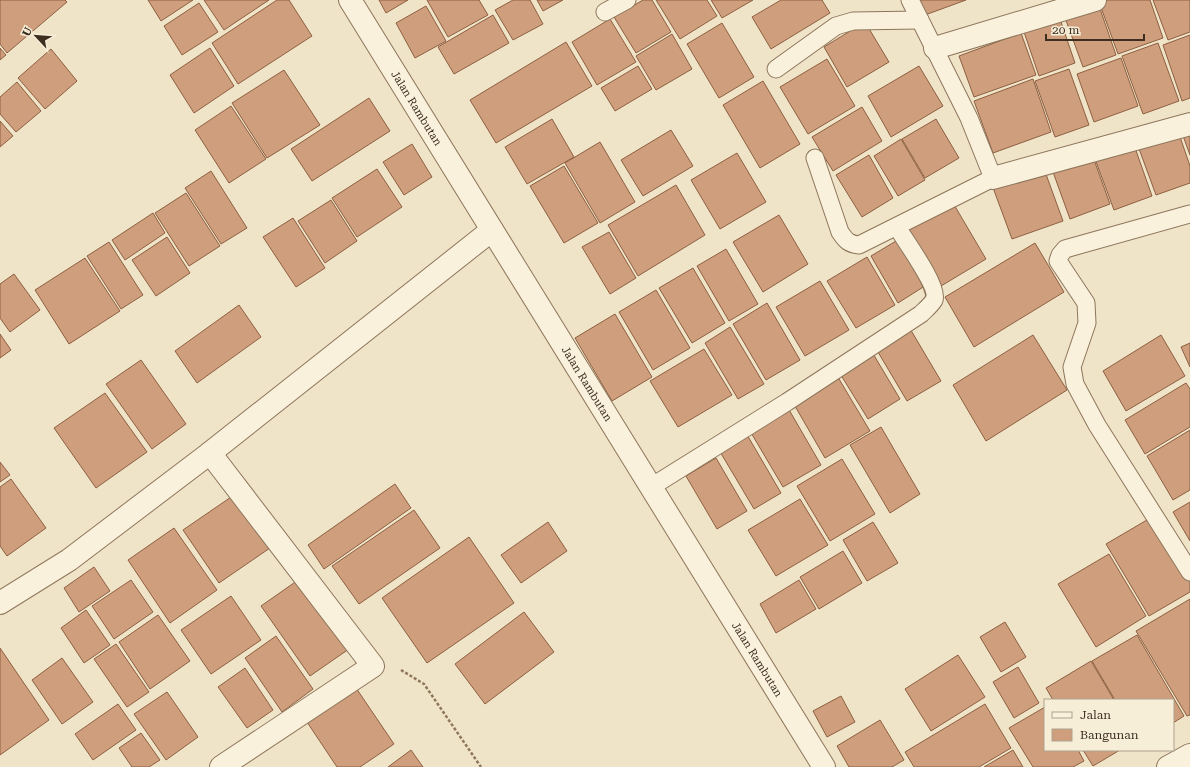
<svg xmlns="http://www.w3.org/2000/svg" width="1190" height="767" viewBox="0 0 1190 767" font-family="'Roboto Serif',serif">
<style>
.building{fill:#cf9f7d;stroke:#8d5f41}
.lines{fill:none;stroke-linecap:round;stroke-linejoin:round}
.service-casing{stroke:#8d765c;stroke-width:19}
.minor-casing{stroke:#8d765c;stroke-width:24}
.tertiary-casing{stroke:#8d765c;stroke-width:24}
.path{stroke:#8d765c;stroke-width:2.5;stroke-dasharray:3 2;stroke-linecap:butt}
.service{stroke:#faf1dc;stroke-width:17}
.minor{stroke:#faf1dc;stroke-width:22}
.tertiary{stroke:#faf1dc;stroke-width:22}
.labels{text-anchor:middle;stroke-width:3;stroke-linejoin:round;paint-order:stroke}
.street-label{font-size:11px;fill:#3d2e20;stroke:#f7eed8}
</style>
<rect width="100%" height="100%" fill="#f0e4c8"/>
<g class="building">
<polygon points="0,0 65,0 67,2 7,53 0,44"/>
<polygon points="148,0 193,0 161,21"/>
<polygon points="204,0 269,0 224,30"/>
<polygon points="277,0 289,0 312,36 238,84 212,43"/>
<polygon points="379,0 408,0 386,13"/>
<polygon points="427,0 479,0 488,15 448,37"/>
<polygon points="513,0 530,0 543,24 513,40 495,10"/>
<polygon points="537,0 563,0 543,11"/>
<polygon points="643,0 652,0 671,32 636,53 614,17"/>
<polygon points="656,0 707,0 717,16 680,39"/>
<polygon points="711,0 753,0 722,18"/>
<polygon points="781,0 822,0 830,13 771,49 752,17"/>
<polygon points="920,0 966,0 925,15"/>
<polygon points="1106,0 1150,0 1163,38 1118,54 1099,2"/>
<polygon points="1153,0 1190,0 1190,32 1168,40"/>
<polygon points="199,3 218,32 182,55 164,26"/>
<polygon points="1098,3 1116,55 1083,67 1064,15"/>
<polygon points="426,6 446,41 415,58 396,23"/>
<polygon points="493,15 509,43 454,74 438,47"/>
<polygon points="610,19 636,62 597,85 572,42"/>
<polygon points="1060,19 1075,63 1039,76 1024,32"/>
<polygon points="865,22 889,62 847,87 824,47"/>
<polygon points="722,23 754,77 719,98 687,44"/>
<polygon points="1021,33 1036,75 974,97 959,56"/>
<polygon points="672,34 692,69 656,90 636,56"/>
<polygon points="1190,35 1190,98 1182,101 1163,45"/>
<polygon points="566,42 592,86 496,143 470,100"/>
<polygon points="1158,43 1179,101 1143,114 1122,56"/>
<polygon points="0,48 6,55 0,60"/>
<polygon points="210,48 234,86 194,113 170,75"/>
<polygon points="51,49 77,81 45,109 18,78"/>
<polygon points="1121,58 1138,106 1094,122 1077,74"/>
<polygon points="827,59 855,106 808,134 780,87"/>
<polygon points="638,66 652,89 615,111 601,88"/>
<polygon points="919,66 943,106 891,137 868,96"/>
<polygon points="1069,69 1089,125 1055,137 1035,81"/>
<polygon points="284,70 320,125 267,158 232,103"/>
<polygon points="1033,79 1051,132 993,153 974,101"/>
<polygon points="763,81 800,144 760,168 723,105"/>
<polygon points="17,82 41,111 16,132 0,114 0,97"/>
<polygon points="369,98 390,131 312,181 291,149"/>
<polygon points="231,106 266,159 229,183 195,130"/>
<polygon points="862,107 882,141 833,171 812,137"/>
<polygon points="552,119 574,157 527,184 505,147"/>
<polygon points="936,119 959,158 925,178 902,139"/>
<polygon points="0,121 13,136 0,147"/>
<polygon points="671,130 693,166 643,196 621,160"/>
<polygon points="1190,130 1190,155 1182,133"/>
<polygon points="1178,131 1190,166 1190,183 1156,195 1138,146"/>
<polygon points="901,139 925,180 898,196 874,156"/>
<polygon points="600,142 635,202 600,223 565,163"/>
<polygon points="412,144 432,177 404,195 383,162"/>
<polygon points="1134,145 1152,196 1114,210 1095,159"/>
<polygon points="737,153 766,202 720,229 691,180"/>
<polygon points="869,155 893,198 862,217 836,175"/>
<polygon points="1093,157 1110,204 1070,219 1053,172"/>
<polygon points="564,166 598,223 564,243 530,186"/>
<polygon points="1043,166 1063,221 1012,239 992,185"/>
<polygon points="377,169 402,207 357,237 332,198"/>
<polygon points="211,171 247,228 221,244 185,188"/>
<polygon points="676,185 705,235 638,276 608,225"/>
<polygon points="186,193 220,246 189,266 155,213"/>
<polygon points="331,200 357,241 325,263 298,221"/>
<polygon points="953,203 986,259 941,286 908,230"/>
<polygon points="153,213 165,233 125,260 112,240"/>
<polygon points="779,215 808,264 763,292 733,242"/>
<polygon points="293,218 325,268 296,287 263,237"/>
<polygon points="609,232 636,278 610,294 582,247"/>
<polygon points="167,237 190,273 156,296 132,260"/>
<polygon points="901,238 928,284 898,303 871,256"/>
<polygon points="109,242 143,295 121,309 87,256"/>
<polygon points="1035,243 1064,292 974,347 945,297"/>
<polygon points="726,249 758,304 729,321 697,266"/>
<polygon points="867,257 895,305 856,328 827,281"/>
<polygon points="85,258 120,311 69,344 35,290"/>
<polygon points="693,268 725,323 692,343 659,288"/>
<polygon points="14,274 40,310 10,332 0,318 0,284"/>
<polygon points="820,281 849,330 805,356 776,307"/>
<polygon points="656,290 690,348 653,370 619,312"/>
<polygon points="767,303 800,360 766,380 733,324"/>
<polygon points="239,305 261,337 197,383 175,351"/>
<polygon points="615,314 652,377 612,401 575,338"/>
<polygon points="730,327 764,384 738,399 705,343"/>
<polygon points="909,327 941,381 907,401 875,347"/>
<polygon points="0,334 11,350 0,358"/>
<polygon points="1033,335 1067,390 986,441 953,385"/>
<polygon points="1161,335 1185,376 1126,411 1103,371"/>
<polygon points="1190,343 1190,367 1181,347"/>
<polygon points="704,349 732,395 678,427 650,381"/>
<polygon points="872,352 900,399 868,419 839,372"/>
<polygon points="141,360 186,424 152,449 106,384"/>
<polygon points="836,374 870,431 825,458 792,401"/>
<polygon points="1186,383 1190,389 1190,427 1145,454 1125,420"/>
<polygon points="105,393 147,452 96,488 54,428"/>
<polygon points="788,408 821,465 783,487 750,431"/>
<polygon points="881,427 920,494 890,513 850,445"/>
<polygon points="1190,430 1190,490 1173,500 1147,456"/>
<polygon points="746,433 781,493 754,509 719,450"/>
<polygon points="716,458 747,511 717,529 686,476"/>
<polygon points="842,459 875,514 830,541 797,486"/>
<polygon points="0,462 10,475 0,482"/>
<polygon points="11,479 46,528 7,556 0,546 0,487"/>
<polygon points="395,484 411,508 324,569 308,545"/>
<polygon points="234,495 270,548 219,583 183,530"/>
<polygon points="800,499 828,545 776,576 748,530"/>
<polygon points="1190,502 1190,541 1173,512"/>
<polygon points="414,510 440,548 359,604 332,566"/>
<polygon points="1152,517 1190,581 1190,592 1149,616 1106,544"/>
<polygon points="548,522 567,551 521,583 501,555"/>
<polygon points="873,522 898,563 867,581 843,540"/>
<polygon points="174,528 217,590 170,623 128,560"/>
<polygon points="469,537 514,603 427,663 382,598"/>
<polygon points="843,551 862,583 819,609 800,577"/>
<polygon points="1109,554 1146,616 1096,647 1058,584"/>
<polygon points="94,567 110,591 79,612 64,588"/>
<polygon points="301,578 349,649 310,676 261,606"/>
<polygon points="131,580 153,612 114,639 92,606"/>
<polygon points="799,580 816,609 776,633 760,604"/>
<polygon points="231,596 261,640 211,674 181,630"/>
<polygon points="1190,599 1190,715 1187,716 1136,631"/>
<polygon points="86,610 110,645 84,663 61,628"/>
<polygon points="524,612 554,652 485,704 455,664"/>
<polygon points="158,615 190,661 150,689 119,642"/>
<polygon points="1005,622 1026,657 1001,672 980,637"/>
<polygon points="1137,635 1184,716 1173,723 1173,700 1115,700 1092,661"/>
<polygon points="276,636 313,689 282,712 245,658"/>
<polygon points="116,644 149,692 127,707 94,659"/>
<polygon points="0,648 49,720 0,755"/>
<polygon points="958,655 985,697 931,731 905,689"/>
<polygon points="62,658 93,702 62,724 32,680"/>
<polygon points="1091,661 1114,700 1053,700 1046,688"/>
<polygon points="1018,667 1039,703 1014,718 993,682"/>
<polygon points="245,668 273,710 247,728 218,687"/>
<polygon points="354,685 394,744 360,767 337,767 305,719"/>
<polygon points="167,692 198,737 166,760 134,714"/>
<polygon points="841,696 855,722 827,737 813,711"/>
<polygon points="118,704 136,730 93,760 75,734"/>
<polygon points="985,704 1011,748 979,767 914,767 905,752"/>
<polygon points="1045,707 1045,750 1078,750 1084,761 1073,767 1033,767 1009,728"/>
<polygon points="880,720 904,760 892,767 849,767 837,746"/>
<polygon points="141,733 160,760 149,767 132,767 119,748"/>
<polygon points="411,750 423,767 388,767"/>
<polygon points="1013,750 1023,767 984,767"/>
<polygon points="1083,750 1120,750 1093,766"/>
</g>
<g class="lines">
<g class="service-casing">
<g id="service">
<polyline points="605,12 627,0"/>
<polyline points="776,69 836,26 853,21 920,20"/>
<path d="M815 158 840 232C846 241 849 244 859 245L993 178 969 118 910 0"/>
<polyline points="1190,214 1065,249 1060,255 1058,261 1086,303 1087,323 1072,367 1075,384 1097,425 1190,572"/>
<path d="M651 487 787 402 921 314C925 310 931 305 934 300 940 288 904 239 897 227"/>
</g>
</g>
<g class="minor-casing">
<g id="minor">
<polyline points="935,48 1095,0"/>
<polyline points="993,178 1190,124"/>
<polyline points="210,453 492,230"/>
<polyline points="0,603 69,560 210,453 373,666 221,767"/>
<polyline points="1168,767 1190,755"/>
</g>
</g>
<g class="tertiary-casing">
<g id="tertiary">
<path id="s1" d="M350 0 824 767"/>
</g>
</g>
<polyline class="path" points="401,670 424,684 481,767"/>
<use href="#service" class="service"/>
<use href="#minor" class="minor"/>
<use href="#tertiary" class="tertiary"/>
</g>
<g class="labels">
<g class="street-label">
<text dy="4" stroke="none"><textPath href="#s1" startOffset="127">Jalan Rambutan</textPath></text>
<text dy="4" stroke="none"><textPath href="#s1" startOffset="451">Jalan Rambutan</textPath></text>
<text dy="4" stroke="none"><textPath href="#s1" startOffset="775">Jalan Rambutan</textPath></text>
</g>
</g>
<rect x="1044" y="699" width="130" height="52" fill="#f7eed8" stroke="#ada18e"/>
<rect x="1052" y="712" width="20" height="6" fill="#faf1dc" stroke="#ada18e"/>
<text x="1080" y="719" font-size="12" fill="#3d2e20">Jalan</text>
<rect x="1052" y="729" width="20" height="12" fill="#cf9f7d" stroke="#ada18e"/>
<text x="1080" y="739" font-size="12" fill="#3d2e20">Bangunan</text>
<g transform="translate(36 36) rotate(296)" stroke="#f7eed8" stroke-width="3" paint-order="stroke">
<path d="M0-3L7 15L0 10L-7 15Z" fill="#3d2e20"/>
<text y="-6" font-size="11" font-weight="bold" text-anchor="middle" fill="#3d2e20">U</text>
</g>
<path d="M1046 34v6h98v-6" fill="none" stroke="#3d2e20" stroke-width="2"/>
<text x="1052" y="34" font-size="12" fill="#3d2e20" stroke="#f7eed8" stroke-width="3" paint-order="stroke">20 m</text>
</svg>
